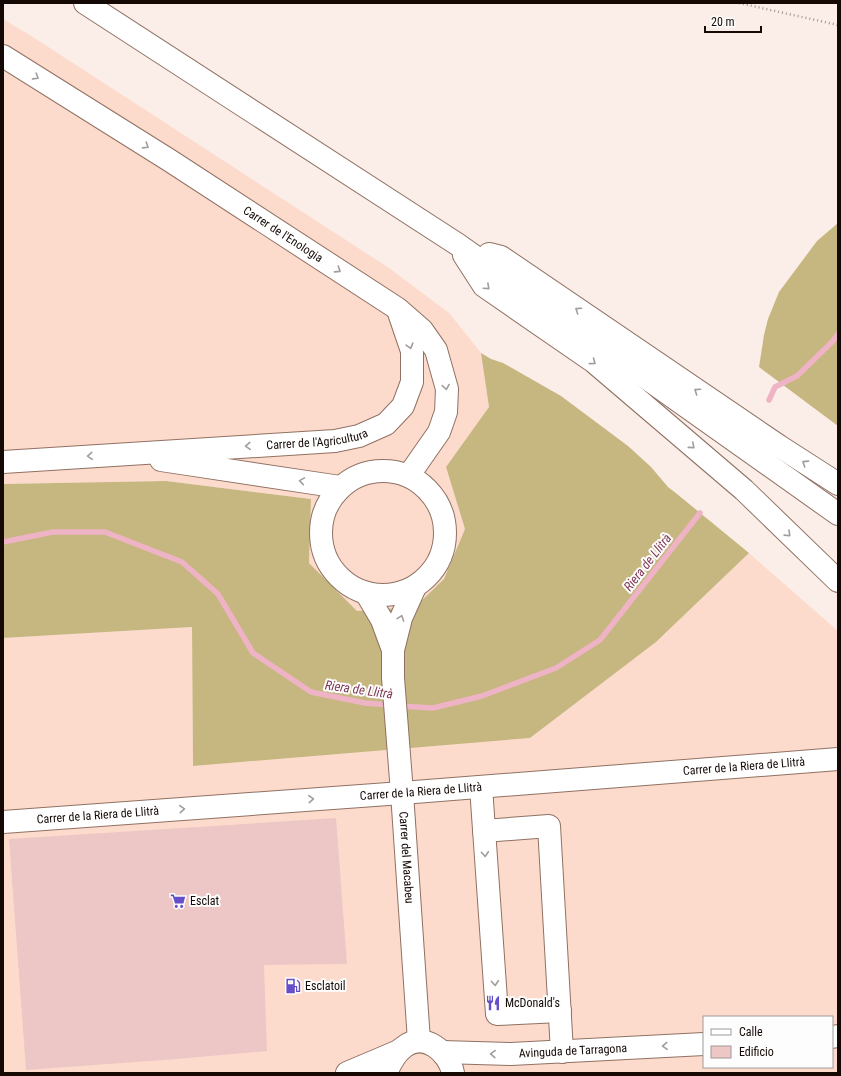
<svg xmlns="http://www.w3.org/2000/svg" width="841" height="1076" viewBox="0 0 841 1076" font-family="'Roboto Condensed',sans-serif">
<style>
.built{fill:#fddbcc;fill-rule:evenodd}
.forest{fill:#c6b67f}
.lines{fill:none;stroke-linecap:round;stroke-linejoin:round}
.stream{stroke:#efb3c6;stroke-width:5.5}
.building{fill:#edc7c5}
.minor-casing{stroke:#8f7163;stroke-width:24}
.highway-casing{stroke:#8f7163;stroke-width:24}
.path{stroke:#a29590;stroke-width:2.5;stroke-dasharray:1 3;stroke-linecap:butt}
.minor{stroke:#fff;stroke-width:22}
.highway{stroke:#fff;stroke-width:22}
.oneway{stroke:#a19d9b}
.labels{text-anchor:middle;stroke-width:4;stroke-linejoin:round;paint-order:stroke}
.street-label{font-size:12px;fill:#140905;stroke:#fdfdfd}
.poi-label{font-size:12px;fill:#140905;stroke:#fdfdfd;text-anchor:start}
.water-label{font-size:13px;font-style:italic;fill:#823a56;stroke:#fdfdfd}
</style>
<rect width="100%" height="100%" fill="#fbede7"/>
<g class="built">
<polygon points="3,19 36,39 389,268 449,313 481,353 489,407 446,467 465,529 444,579 415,608 357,611 309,563 311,499 166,481 3,484"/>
<path d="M749 553 838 631V1073H3V638L192 627 193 766 530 738 656 642ZM704 1017H832V1067H704Z"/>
</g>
<g class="forest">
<polygon points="838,223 838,426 759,367 764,335 768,319 779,292 817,241"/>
<polygon points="481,353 491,359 503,363 561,396 628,446 651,467 668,487 677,494 749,553 656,642 530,738 193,766 192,627 3,638 3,484 166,481 311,499 309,563 357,611 415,607 444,579 465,529 446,467 489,407"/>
</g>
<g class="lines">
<g class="stream">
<polyline points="769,400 775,387 797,376 832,342 838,334"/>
<polyline points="3,542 53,532 105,532 182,562 218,594 253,653 311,692 365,703 390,705"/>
<polyline points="399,706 433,708 482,696 556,668 600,640 700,513"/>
</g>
</g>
<polygon class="building" points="336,818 347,964 264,965 267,1051 177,1059 26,1070 9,839"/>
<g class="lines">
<g class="minor-casing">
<g id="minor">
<path id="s1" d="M3 56 169 160 398 309 422 330 436 350 447 389 446 412 439 432 409 475"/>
<polyline points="161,460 340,487"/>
<path id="s2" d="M3 462 335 441 359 436 386 424 403 406 412 382V351L398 310"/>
<circle cx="383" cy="533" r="62"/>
<path id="s3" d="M415 587 401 618 393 650V678L402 793 419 1041"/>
<polyline points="366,593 382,620 393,650"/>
<polyline points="481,787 497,1014 560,1011"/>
<path id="s4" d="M3 822 402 793 838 759"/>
<polyline points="484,831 549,826 562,1052"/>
<polyline points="832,1037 838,1036"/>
<path id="s5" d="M442 1052 511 1054 704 1044"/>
<polyline points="347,1073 399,1051"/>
<path d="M386 1073C390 1064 395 1053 404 1047 424 1031 449 1052 453 1073"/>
</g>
</g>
<g class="highway-casing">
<g id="highway">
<polyline points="85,3 457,244 838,514"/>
<polyline points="489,254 501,257 779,446 838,484"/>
<polyline points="464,255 484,286 594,362 744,490 838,581"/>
</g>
</g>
<polyline class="path" points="739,3 838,25"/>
<use href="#minor" class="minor"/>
<use href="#highway" class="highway"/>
</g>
<defs><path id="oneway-chevron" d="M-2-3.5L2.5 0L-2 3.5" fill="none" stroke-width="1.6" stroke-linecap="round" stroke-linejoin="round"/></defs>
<g class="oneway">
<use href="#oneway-chevron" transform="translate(36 77) rotate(32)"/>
<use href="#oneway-chevron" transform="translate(146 146) rotate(32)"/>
<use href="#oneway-chevron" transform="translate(338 270) rotate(33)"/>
<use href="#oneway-chevron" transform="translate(487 287) rotate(42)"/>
<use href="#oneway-chevron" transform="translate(578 310) rotate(-146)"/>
<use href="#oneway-chevron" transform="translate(410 346) rotate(74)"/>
<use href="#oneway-chevron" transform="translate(593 362) rotate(37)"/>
<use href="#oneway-chevron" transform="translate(446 387) rotate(81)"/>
<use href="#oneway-chevron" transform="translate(697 391) rotate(-146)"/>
<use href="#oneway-chevron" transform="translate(248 446) rotate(177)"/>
<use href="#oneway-chevron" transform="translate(692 446) rotate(41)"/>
<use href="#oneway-chevron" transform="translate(90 456) rotate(176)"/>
<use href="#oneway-chevron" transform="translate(805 463) rotate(-147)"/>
<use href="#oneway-chevron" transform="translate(302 481) rotate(-171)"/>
<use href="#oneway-chevron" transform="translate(788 534) rotate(44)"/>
<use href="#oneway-chevron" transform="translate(401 618) rotate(-70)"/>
<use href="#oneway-chevron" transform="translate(311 799) rotate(-4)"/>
<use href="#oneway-chevron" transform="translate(182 809) rotate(-4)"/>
<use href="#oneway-chevron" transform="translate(485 854) rotate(86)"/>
<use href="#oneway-chevron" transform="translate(495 983) rotate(86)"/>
<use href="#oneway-chevron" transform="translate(665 1046) rotate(177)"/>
<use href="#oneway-chevron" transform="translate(493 1054) rotate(-178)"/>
</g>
<defs>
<g id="supermarket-bare" transform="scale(1.2)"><path d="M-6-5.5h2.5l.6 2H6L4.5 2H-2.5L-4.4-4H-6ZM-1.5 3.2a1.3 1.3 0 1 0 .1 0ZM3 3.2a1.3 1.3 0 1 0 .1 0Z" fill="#644fc8" stroke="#fdfdfd" stroke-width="2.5" paint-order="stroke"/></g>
<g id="fuel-bare" transform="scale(1.2)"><path d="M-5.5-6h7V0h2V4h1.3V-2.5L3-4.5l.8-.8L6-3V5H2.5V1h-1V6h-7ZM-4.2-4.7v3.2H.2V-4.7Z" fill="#644fc8" stroke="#fdfdfd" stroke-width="2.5" paint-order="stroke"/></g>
<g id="restaurant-bare" transform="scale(1.2)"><path d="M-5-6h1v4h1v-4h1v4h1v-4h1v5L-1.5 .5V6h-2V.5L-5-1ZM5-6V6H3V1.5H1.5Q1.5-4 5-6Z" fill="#644fc8" stroke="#fdfdfd" stroke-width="2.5" paint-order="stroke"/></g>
</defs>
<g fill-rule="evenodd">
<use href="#supermarket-bare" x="178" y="901"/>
<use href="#fuel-bare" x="293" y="986"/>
<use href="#restaurant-bare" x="493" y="1003"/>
</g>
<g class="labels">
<g class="street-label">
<text dy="4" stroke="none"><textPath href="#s1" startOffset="332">Carrer de l'Enologia</textPath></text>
<text dy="4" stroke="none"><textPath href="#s2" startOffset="315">Carrer de l'Agricultura</textPath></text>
<text dy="4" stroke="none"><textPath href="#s4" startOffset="743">Carrer de la Riera de Llitrà</textPath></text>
<text dy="4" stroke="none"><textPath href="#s4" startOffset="419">Carrer de la Riera de Llitrà</textPath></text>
<text dy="4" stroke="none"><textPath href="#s4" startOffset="95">Carrer de la Riera de Llitrà</textPath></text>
<text dy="4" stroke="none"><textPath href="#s3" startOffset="275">Carrer del Macabeu</textPath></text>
<text dy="4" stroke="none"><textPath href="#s5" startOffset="131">Avinguda de Tarragona</textPath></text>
</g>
<g class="poi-label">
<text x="190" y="905">Esclat</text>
<text x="305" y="990">Esclatoil</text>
<text x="505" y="1007">McDonald's</text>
</g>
<g class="water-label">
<text transform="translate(647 562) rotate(-52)" y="5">Riera de Llitrà</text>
<text transform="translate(359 689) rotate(8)" y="5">Riera de Llitrà</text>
</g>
</g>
<rect width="841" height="1076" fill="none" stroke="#140905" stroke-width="8"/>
<rect x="703" y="1016" width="130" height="52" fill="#fdfdfd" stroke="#a09b9a"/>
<rect x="711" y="1029" width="20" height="6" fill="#ffffff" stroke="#a09b9a"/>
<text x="739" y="1036" font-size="12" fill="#140905">Calle</text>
<rect x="711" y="1046" width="20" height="12" fill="#edc7c5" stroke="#a09b9a"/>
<text x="739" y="1056" font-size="12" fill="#140905">Edificio</text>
<path d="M705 26v6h56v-6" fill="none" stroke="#140905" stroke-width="2"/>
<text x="711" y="26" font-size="12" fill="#140905" stroke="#fdfdfd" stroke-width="3" paint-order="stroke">20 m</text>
</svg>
